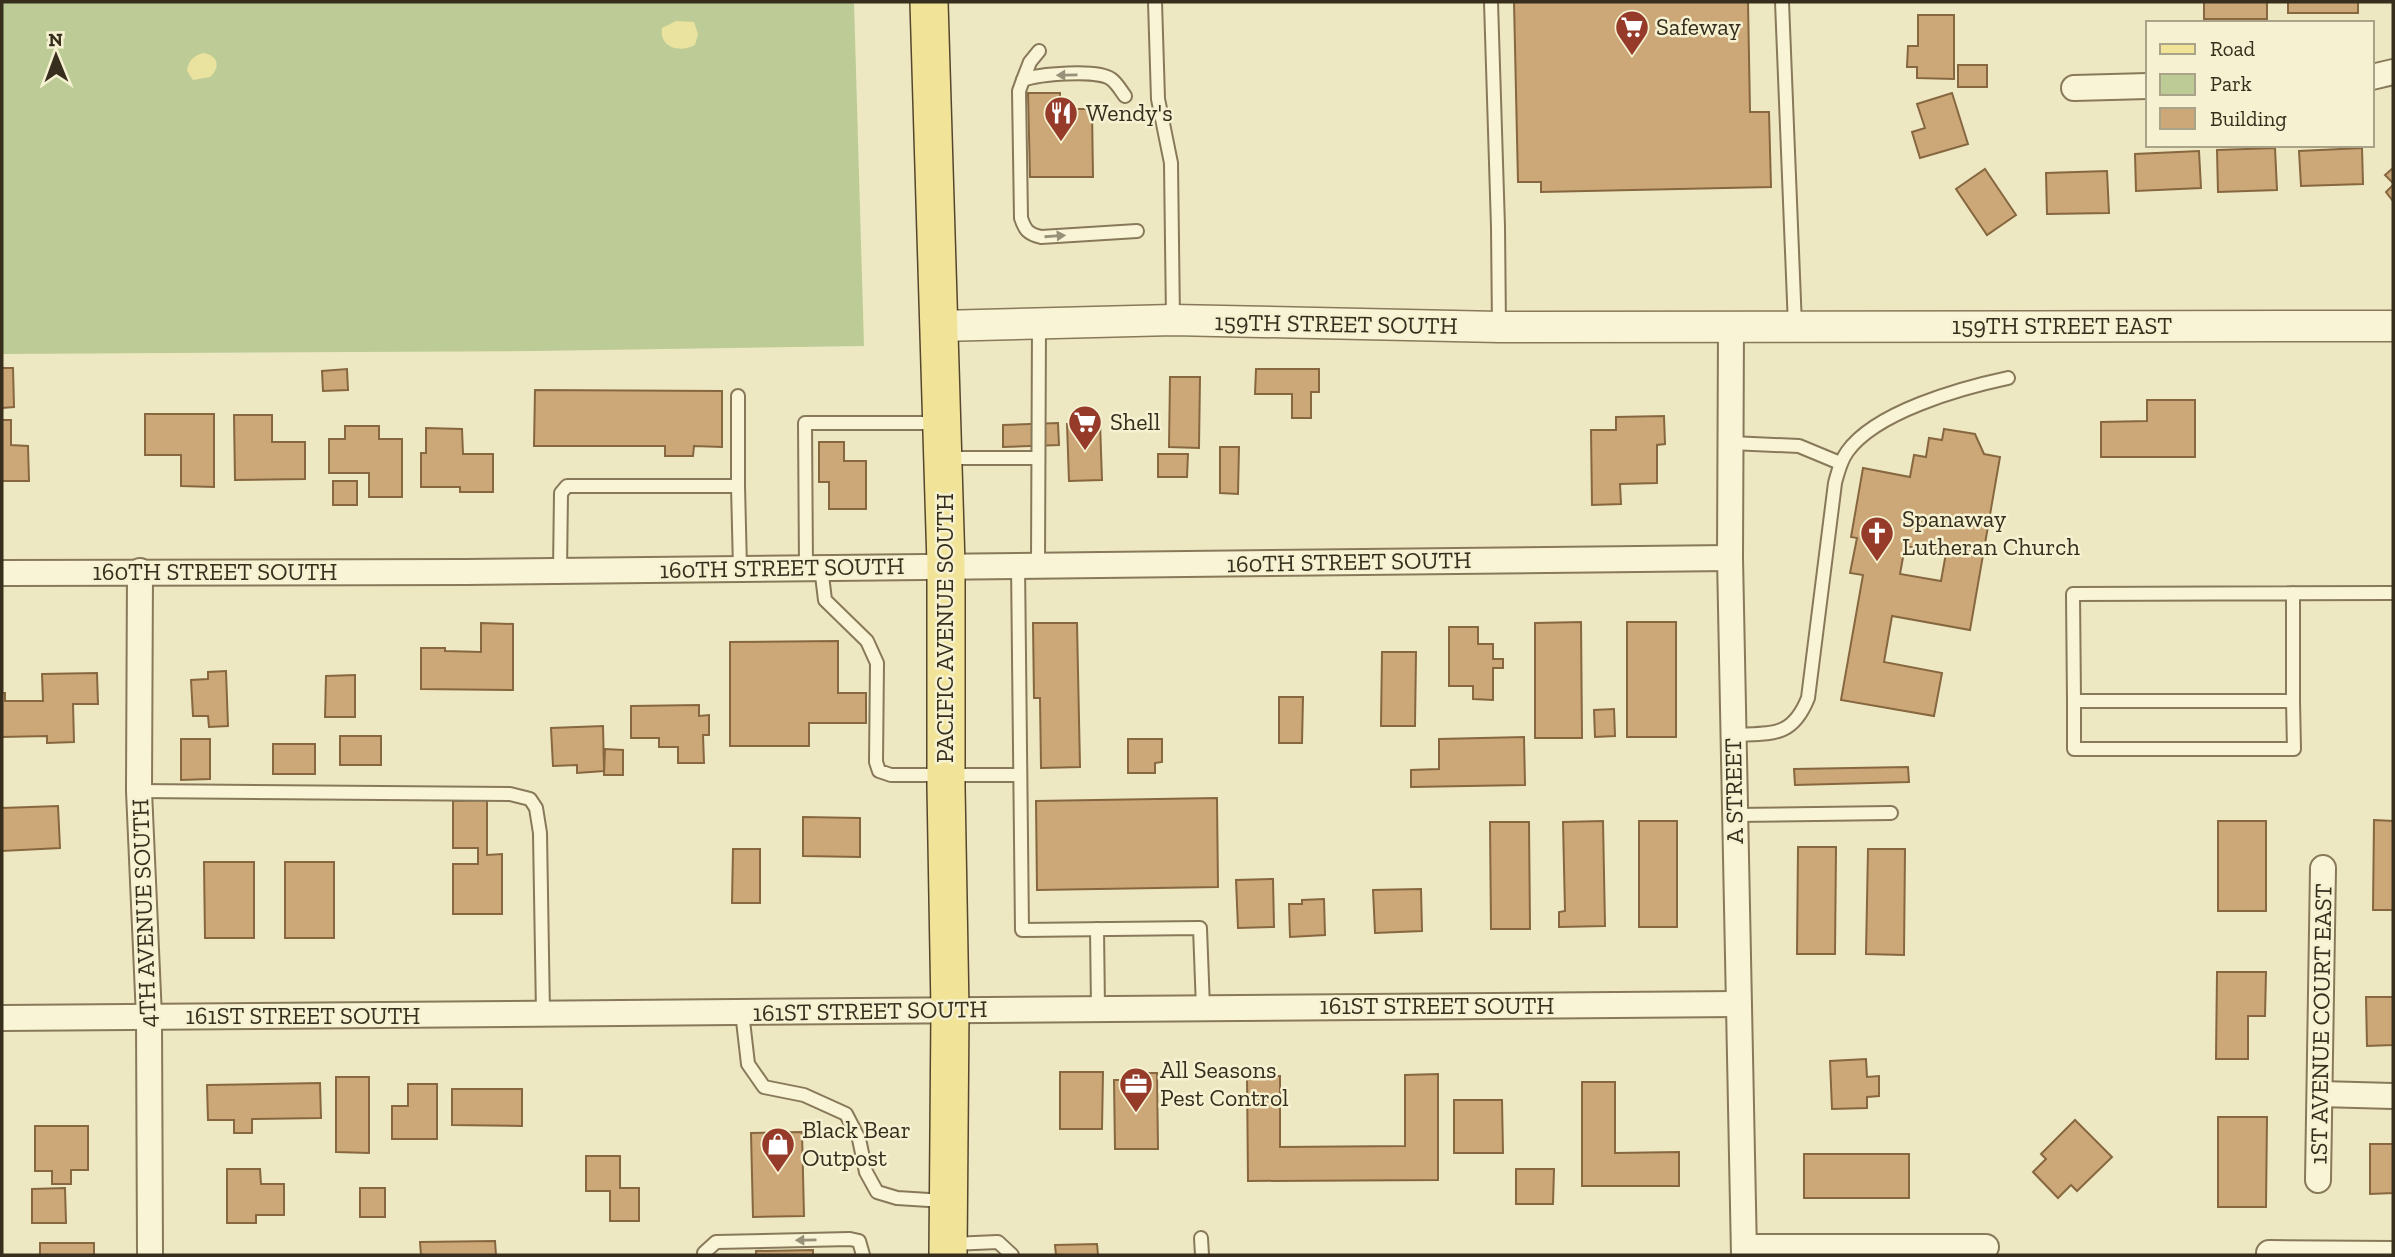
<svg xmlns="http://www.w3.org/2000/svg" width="2395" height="1257" viewBox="0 0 2395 1257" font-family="'Zilla Slab',serif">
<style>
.green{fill:#bdcc96}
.sand{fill:#eae29f}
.building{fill:#cca878;stroke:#86673f;stroke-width:2;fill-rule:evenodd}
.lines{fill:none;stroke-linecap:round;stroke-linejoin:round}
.service-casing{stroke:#877959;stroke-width:16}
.minor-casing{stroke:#877959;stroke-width:28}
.tertiary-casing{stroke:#877959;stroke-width:33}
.primary-casing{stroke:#55462d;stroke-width:40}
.service{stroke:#f9f4d5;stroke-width:12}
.minor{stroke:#f9f4d5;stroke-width:24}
.tertiary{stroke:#f9f4d5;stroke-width:30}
.primary{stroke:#f1e499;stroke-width:37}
.oneway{fill:#989179}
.labels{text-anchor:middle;stroke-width:5;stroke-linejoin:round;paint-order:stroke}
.poi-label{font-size:24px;fill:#372e1d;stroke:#f5f1d1;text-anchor:start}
.street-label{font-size:24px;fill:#372e1d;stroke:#f5f1d1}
</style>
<rect width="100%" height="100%" fill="#eee8c2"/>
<polygon class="green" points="2,2 854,2 864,346 535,351 2,354"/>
<g class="sand">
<path d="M676 21 694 22 698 34 695 45C680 53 659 48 662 28Z"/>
<path d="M203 53C218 55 221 67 210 77L193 80 187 71C188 61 193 56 203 53Z"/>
</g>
<g class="building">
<polygon points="1514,2 1748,2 1750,112 1769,112 1771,187 1541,192 1541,182 1518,182"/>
<rect x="2204" y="2" width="63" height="17"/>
<rect x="2288" y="2" width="70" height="11"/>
<polygon points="1918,15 1954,15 1954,79 1917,78 1917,67 1907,67 1908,46 1918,46"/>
<rect x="1958" y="65" width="29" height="22"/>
<polygon points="1028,93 1060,93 1060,109 1092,109 1093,177 1030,177"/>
<polygon points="1952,93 1968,144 1920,158 1912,132 1925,128 1917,104"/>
<polygon points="2275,148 2277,190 2218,192 2217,150"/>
<polygon points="2362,148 2363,184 2301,186 2299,151"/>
<polygon points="2199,151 2201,188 2136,191 2135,154"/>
<polygon points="2393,168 2393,183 2385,175"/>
<polygon points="1985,169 2016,215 1987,235 1956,189"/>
<polygon points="2107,171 2109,213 2047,214 2046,173"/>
<polygon points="2393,185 2393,201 2386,192"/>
<polygon points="2,368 13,368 14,407 2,408"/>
<polygon points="347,369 348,390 323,391 322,371"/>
<polygon points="1256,369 1319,369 1319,392 1311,392 1311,418 1292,418 1292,394 1255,394"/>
<polygon points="1170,377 1200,377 1199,448 1169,447"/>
<polygon points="535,390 722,391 722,447 694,446 693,456 665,456 665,446 534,446"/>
<polygon points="2147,400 2195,400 2195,457 2101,457 2101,422 2147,421"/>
<polygon points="145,414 214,414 214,487 181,486 181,455 145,455"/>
<polygon points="234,415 272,415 272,442 305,442 305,479 235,480"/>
<polygon points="1664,416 1665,444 1657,445 1657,483 1620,484 1621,504 1592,505 1591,430 1616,430 1616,417"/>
<polygon points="2,420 11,420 11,445 28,446 29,481 2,481"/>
<polygon points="1058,423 1059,445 1003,447 1003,425"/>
<polygon points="1100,423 1102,480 1069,481 1067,424"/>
<polygon points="345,426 379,426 379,439 402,439 402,497 369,497 369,473 329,473 329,439 345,439"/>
<polygon points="426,428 462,429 463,454 493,454 493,492 460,492 460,487 421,487 421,453 426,453"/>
<path d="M1944 429 1975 434 1984 454 2000 457 1970 630 1892 616 1884 662 1942 673 1934 716 1841 700 1863 575 1850 573 1857 538 1851 537 1863 468 1910 477 1914 455 1926 457 1929 438 1942 440ZM1905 546 1946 553 1941 581 1900 574Z"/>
<polygon points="819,442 844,442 844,461 866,461 866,509 829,509 829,482 819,482"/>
<polygon points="1220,447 1239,447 1238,494 1220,493"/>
<polygon points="1158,454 1188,454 1187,477 1158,477"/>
<rect x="333" y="481" width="24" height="24"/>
<polygon points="1581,622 1582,738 1535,738 1535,623"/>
<rect x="1627" y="622" width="49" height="115"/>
<polygon points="481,623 513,624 513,690 421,689 421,648 445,648 445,651 481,652"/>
<polygon points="1033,623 1077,623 1080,767 1041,768 1040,698 1034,698"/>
<polygon points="1449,627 1478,627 1478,644 1493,644 1493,659 1503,659 1503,668 1493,668 1493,700 1473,699 1473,686 1449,686"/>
<polygon points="838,641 838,693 866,693 866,723 809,723 809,746 730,746 730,642"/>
<polygon points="1382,652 1416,652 1415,726 1381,726"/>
<polygon points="226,671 228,726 209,727 208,716 193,716 191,680 208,679 208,672"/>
<polygon points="97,673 98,704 73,704 74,742 47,743 47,736 2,737 2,693 5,693 5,701 43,701 42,674"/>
<polygon points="355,675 355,717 325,717 326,676"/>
<polygon points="1279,697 1303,697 1302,743 1279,743"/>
<polygon points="699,705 699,716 709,715 709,735 703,735 704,763 678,763 678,747 659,747 659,738 631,738 631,706"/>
<polygon points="1614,709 1615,736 1595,737 1594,710"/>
<polygon points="603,726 604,771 577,773 577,765 553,766 551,728"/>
<rect x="340" y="736" width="41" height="29"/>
<polygon points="1524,737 1525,785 1411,787 1411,770 1439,769 1439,739"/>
<polygon points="181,739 210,739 210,779 181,780"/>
<polygon points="1128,739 1162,739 1162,762 1155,763 1155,773 1128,773"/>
<rect x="273" y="744" width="42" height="30"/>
<polygon points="605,749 623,750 623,775 604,775"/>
<polygon points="1908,767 1909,782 1795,785 1794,769"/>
<polygon points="1217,798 1218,887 1037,890 1036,801"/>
<polygon points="487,800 487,855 502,854 502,914 453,914 453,864 478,864 478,848 453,848 453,801"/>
<polygon points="58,806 60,848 2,851 2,808"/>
<polygon points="803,817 860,818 860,857 803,856"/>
<polygon points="2374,820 2393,821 2393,910 2373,910"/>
<polygon points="1603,821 1605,926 1559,927 1559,912 1565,911 1563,822"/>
<rect x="1639" y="821" width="38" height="106"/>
<rect x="2218" y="821" width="48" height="90"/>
<polygon points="1490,822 1529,822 1530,929 1491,929"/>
<polygon points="1798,847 1836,847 1835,954 1797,954"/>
<polygon points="733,849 760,849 760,903 732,903"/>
<polygon points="1868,849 1905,849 1904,955 1866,954"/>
<polygon points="204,862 254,862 254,938 205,938"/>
<rect x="285" y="862" width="49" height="76"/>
<polygon points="1273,879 1274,927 1238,928 1236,880"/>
<polygon points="1421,889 1422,931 1375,933 1373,890"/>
<polygon points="1324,899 1325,935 1290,937 1289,904 1302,904 1302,900"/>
<polygon points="2217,972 2266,972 2265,1016 2248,1016 2248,1059 2216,1059"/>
<polygon points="2366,997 2393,997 2393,1045 2367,1046"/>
<polygon points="1866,1059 1867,1077 1879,1076 1879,1096 1867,1097 1867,1108 1832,1109 1830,1061"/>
<polygon points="1060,1072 1103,1072 1102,1129 1060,1129"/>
<polygon points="1131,1073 1157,1073 1158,1149 1115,1149 1114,1080 1131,1080"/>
<polygon points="1438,1074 1438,1180 1248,1181 1247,1076 1280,1076 1280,1147 1405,1146 1405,1075"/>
<polygon points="336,1077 369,1077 369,1153 336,1152"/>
<polygon points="1582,1082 1615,1082 1615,1153 1679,1152 1679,1186 1582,1186"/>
<polygon points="320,1083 321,1118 252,1119 252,1133 234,1133 234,1120 208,1120 207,1085"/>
<polygon points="408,1084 437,1084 437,1139 392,1139 392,1106 408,1106"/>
<polygon points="452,1089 522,1089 522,1126 452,1125"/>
<polygon points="1454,1100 1502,1100 1503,1153 1454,1153"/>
<polygon points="2218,1117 2267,1117 2266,1207 2218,1207"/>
<polygon points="2075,1120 2112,1157 2077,1191 2071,1185 2058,1198 2033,1172 2046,1159 2041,1154"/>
<polygon points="35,1126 88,1126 88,1170 71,1170 71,1184 52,1184 52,1171 35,1171"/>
<polygon points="802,1132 804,1216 753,1217 751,1133"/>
<polygon points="2370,1144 2393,1144 2393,1193 2370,1194"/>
<rect x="1804" y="1154" width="105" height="44"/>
<polygon points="586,1156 620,1156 620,1188 639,1188 639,1221 610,1221 610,1191 586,1191"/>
<polygon points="227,1169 260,1169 261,1184 284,1184 284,1215 256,1215 256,1223 227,1223"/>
<polygon points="1516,1169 1554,1169 1553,1204 1516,1204"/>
<polygon points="65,1188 66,1223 32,1223 32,1189"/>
<rect x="360" y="1188" width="25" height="29"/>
<polygon points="495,1241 496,1255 421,1255 420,1242"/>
<rect x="40" y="1243" width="54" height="12"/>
<polygon points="1097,1244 1098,1255 1056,1255 1055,1245"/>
<polygon points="813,1250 813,1255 756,1255 756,1251"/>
</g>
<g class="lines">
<g class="service-casing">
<g id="service">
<polyline points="1155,2 1158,99 1171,163 1173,320"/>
<polyline points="1491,2 1498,227 1499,327"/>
<polyline points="1782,2 1795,326"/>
<polyline points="1023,80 1030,62 1039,51"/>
<path d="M1125 96C1121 91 1117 83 1111 79 1098 69 1038 74 1023 80L1019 91 1021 218C1025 230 1028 234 1041 237L1137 231"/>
<polyline points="1731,443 1799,446 1840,463"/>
<polyline points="947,458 1038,458"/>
<polyline points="738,486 740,568"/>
<polyline points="1018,564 1022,930 1200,928 1203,1008"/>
<polyline points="1038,565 1039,324"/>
<polyline points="806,567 805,423 940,423"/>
<polyline points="821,567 825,600 867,641 877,663 876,762 879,771 891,775 1020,775"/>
<polyline points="560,571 561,493 567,486 738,486 738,396"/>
<polyline points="2293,593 2293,701 2074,701 2073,594 2393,593"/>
<polyline points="2074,701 2074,749 2294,749 2293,701"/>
<path d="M1733 735C1772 733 1792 738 1808 698L1835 483C1838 472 1840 462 1847 452 1875 412 1961 388 2008 378"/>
<polyline points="139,791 510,794 530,799 536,808 540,833 543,1014"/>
<polyline points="1735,815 1891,813"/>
<polyline points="1097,929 1098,1008"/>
<polyline points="742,1012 748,1064 764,1087 804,1095 846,1114 859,1139 866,1172 877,1192 897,1198 945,1201"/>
<polyline points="1201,1238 1202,1255"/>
<polyline points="951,1244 998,1242 1012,1255"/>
<polyline points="704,1255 704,1253 716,1242 850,1239 859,1241 863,1255"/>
</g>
</g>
<g class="minor-casing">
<g id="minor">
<polyline points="2372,77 2393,72"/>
<polyline points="2074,88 2148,86"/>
<polyline points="1731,326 1730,558 1744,1255"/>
<polyline points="140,571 139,791 149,1017 150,1255"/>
<polyline points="2,573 466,572 1730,558"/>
<polyline points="2,1018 1738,1004"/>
<polyline points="2320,1094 2393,1096"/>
<polyline points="2318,1180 2323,868"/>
<polyline points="1744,1247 1986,1247"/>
<polyline points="2269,1253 2393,1254"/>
</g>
</g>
<g class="tertiary-casing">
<polyline id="tertiary" points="940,326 1173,320 1499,327 2393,326"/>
</g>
<g class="primary-casing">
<polyline id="primary" points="929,2 946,565 946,787 950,1010 948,1255"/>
</g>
<use href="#service" class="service"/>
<use href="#minor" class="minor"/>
<use href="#tertiary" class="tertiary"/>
<use href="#primary" class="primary"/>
</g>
<defs><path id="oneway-solid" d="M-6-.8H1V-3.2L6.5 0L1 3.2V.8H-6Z" transform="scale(1.75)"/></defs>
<g class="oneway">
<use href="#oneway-solid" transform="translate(1067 75) rotate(179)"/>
<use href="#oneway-solid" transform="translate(1055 236) rotate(-4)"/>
<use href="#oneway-solid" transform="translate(806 1240) rotate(179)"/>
</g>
<defs>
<g id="supermarket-pin" transform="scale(1.75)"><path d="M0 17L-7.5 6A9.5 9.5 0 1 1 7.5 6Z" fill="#963a29" stroke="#f5f1d1"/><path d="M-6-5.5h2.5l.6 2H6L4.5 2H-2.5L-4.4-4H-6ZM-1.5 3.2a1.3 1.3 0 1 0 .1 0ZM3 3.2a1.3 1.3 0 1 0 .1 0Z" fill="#fff"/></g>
<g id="restaurant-pin" transform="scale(1.75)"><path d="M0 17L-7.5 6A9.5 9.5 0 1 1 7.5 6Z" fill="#963a29" stroke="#f5f1d1"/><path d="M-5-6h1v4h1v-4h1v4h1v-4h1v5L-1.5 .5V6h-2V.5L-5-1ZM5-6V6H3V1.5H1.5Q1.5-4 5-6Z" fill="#fff"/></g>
<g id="church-pin" transform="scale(1.75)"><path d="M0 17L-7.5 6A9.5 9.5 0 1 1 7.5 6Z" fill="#963a29" stroke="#f5f1d1"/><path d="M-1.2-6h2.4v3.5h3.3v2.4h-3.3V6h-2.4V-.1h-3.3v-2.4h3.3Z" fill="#fff"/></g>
<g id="office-pin" transform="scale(1.75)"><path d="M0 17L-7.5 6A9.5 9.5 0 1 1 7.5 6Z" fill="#963a29" stroke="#f5f1d1"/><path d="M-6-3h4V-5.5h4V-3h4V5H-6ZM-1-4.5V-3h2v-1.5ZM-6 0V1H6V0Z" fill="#fff"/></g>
<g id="shop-pin" transform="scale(1.75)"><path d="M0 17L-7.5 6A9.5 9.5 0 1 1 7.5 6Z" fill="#963a29" stroke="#f5f1d1"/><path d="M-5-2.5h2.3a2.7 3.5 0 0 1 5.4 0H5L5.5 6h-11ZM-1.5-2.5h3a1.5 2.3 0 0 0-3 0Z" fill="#fff"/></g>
</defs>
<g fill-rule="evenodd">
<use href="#supermarket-pin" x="1632" y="27"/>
<use href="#restaurant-pin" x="1061" y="113"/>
<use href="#supermarket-pin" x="1085" y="422"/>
<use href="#church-pin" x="1877" y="533"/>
<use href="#office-pin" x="1136" y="1084"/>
<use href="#shop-pin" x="778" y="1144"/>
</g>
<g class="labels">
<g class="poi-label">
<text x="1656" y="35">Safeway</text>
<text x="1086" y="121">Wendy's</text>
<text x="1110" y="430">Shell</text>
<text x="1902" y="527">Spanaway<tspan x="1902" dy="28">Lutheran Church</tspan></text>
<text x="1160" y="1078">All Seasons<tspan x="1160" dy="28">Pest Control</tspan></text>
<text x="802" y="1138">Black Bear<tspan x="802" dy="28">Outpost</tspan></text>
</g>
<g class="street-label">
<text transform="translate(1336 324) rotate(1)" y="8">159TH STREET SOUTH</text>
<text x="2062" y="334">159TH STREET EAST</text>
<text transform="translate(1349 562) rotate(-1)" y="8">160TH STREET SOUTH</text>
<text transform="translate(782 568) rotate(-1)" y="8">160TH STREET SOUTH</text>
<text x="215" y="580">160TH STREET SOUTH</text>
<text transform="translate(945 628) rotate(-90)" y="8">PACIFIC AVENUE SOUTH</text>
<text transform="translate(1734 791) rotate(-91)" y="8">A STREET</text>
<text transform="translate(144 913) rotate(-92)" y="8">4TH AVENUE SOUTH</text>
<text x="1437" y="1014">161ST STREET SOUTH</text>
<text transform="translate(870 1011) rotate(-1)" y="8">161ST STREET SOUTH</text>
<text x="303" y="1024">161ST STREET SOUTH</text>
<text transform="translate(2321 1024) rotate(-89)" y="8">1ST AVENUE COURT EAST</text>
</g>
</g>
<rect width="2395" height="1257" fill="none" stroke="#372e1d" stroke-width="7"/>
<rect x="2146" y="21" width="228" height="126" fill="#f5f1d1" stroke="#a9a389" stroke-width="2"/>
<rect x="2160" y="44" width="35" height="10" fill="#f1e499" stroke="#a9a389" stroke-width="2"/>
<text x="2210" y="56" font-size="21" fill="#372e1d">Road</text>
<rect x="2160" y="74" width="35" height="21" fill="#bdcc96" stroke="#a9a389" stroke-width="2"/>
<text x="2210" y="91" font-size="21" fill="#372e1d">Park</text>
<rect x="2160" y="108" width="35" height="21" fill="#cca878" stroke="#a9a389" stroke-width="2"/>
<text x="2210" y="126" font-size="21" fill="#372e1d">Building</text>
<g transform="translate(56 56) rotate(359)" stroke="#f5f1d1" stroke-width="5" paint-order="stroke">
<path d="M0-5L12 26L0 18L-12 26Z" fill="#372e1d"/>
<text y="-10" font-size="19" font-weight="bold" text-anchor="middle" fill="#372e1d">N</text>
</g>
</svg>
